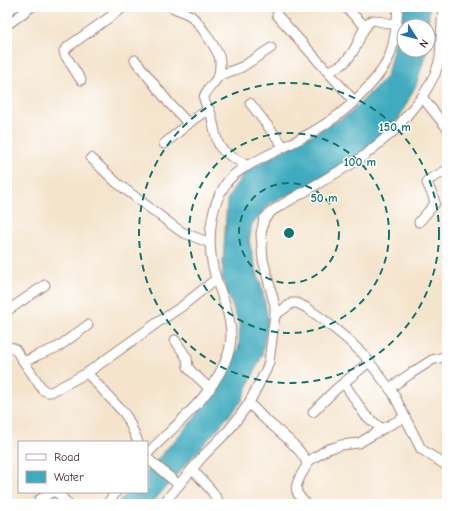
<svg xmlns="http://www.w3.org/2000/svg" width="454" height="511" viewBox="0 0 454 511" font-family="'Comic Neue',sans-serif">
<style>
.water{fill:#3fabbe;stroke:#446574}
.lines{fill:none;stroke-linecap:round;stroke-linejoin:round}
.minor-casing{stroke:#9f827c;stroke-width:11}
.minor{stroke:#fff;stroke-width:9}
.ring{fill:none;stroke:#0f766e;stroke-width:2;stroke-dasharray:7 5}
.centre{fill:#0f766e;stroke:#fff;stroke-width:2}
.ring-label{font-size:12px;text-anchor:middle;font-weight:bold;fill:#0f766e;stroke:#fff;stroke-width:3;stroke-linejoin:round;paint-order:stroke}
</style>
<rect width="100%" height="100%" fill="#fff"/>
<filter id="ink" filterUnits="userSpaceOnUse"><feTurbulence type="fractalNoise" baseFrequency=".025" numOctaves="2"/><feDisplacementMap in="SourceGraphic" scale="8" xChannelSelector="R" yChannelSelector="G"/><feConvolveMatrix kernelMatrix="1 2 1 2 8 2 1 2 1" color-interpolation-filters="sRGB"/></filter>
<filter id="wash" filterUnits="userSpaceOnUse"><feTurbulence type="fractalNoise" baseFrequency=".012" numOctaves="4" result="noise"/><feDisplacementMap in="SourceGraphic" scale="16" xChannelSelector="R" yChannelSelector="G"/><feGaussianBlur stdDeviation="0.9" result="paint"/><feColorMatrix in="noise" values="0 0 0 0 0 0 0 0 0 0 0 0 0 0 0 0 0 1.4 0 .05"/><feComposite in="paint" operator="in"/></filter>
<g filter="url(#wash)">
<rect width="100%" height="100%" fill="#f4e4cc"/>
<polygon class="water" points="403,7 429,7 428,47 428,26 404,26 404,50 427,50 416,85 398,120 361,157 298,191 272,202 252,224 249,241 253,258 263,293 268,320 262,355 241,402 151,504 117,504 128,492 147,492 147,471 193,420 239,347 240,326 222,279 227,200 243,173 349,114 387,76"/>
</g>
<g filter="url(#ink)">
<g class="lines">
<g class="minor-casing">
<g id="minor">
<path d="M172 7C178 10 185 12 191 16 199 22 215 47 219 56 221 62 220 69 219 75 216 82 204 92 204 98 204 103 209 109 211 114 213 122 216 141 220 147 226 155 239 161 248 166"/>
<polyline points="345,7 366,27"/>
<polyline points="277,15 354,101"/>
<polyline points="7,25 31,7"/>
<polyline points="135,60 169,103 188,123"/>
<path d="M327 71C333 69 339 67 344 63 348 59 352 54 355 48 360 40 363 23 374 20L396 25"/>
<polyline points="218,76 242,67 271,48"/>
<polyline points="81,80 65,55 64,51 69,46 124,7"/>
<polyline points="422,97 447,128"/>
<polyline points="250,103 284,147"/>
<polyline points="164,144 194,119 209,109"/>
<polyline points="91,158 117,183 176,228 182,232 210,243"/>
<polyline points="419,222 432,207 435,203 433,196 427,183 428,180 447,170"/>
<polyline points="7,311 45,285"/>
<polyline points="275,315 288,306 292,303 297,303 307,308 324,320 347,339 364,355 393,393 421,449 447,466"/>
<polyline points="175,340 187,358 188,367 190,370 210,389"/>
<path d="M7 349C10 347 12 347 15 349L43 390 48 392H51L87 373 157 323 181 307 216 279"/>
<polyline points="24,362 38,355 58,347 88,325"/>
<polyline points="87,373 124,413 128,419 138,442"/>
<polyline points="344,383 365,415 382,429"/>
<polyline points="390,388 410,374 432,360 447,356"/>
<path d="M249 403C255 409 260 415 267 421 276 429 306 452 307 465 297 482 289 490 307 504"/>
<polyline points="313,412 335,390 369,362"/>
<path d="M147 454C176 424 217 393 229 351 236 324 223 301 215 275 207 248 208 210 225 185 234 170 257 161 272 153 296 141 321 129 342 112 352 104 361 95 370 85 378 76 386 66 390 55 395 40 397 23 398 7"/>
<polyline points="147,458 179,485"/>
<polyline points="307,462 328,449 336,447 341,445 359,443 384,428 405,417"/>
<polyline points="192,469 211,490 220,504"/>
<polyline points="55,492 59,494 68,504"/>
<polyline points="39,500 52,492"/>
<polyline points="107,504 116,492"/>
<polyline points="163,504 203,456 228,431 239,417 249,403 266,370 269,362 275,315 275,306 263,260 261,234 264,219 272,211 280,206 353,163 365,155 395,130 422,97 428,87 435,74 438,65 440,57 443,7"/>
</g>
</g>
<use href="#minor" class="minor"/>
</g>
</g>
<g class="ring">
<circle cx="289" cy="233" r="50"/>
<circle cx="289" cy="233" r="100"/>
<circle cx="289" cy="233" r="150"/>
</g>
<circle cx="289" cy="233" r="6" class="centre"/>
<g class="ring-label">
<text x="395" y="131">150 m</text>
<text x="360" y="166">100 m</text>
<text x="324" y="202">50 m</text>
</g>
<rect width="454" height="511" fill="none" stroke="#fff" stroke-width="24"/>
<rect x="18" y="441" width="130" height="52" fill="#ffffff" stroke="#b7a5aa"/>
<rect x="26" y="454" width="20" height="6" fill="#ffffff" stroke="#b7a5aa"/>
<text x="54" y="461" font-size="12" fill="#4a1f2b">Road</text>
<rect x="26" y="471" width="20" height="12" fill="#3fabbe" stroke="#b7a5aa"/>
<text x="54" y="481" font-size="12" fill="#4a1f2b">Water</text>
<g transform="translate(416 38) rotate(126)"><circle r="19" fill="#ffffff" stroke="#b7a5aa"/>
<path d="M0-3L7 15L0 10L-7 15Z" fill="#1f6fb2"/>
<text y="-6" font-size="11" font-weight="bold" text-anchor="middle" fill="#4a1f2b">N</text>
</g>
</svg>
